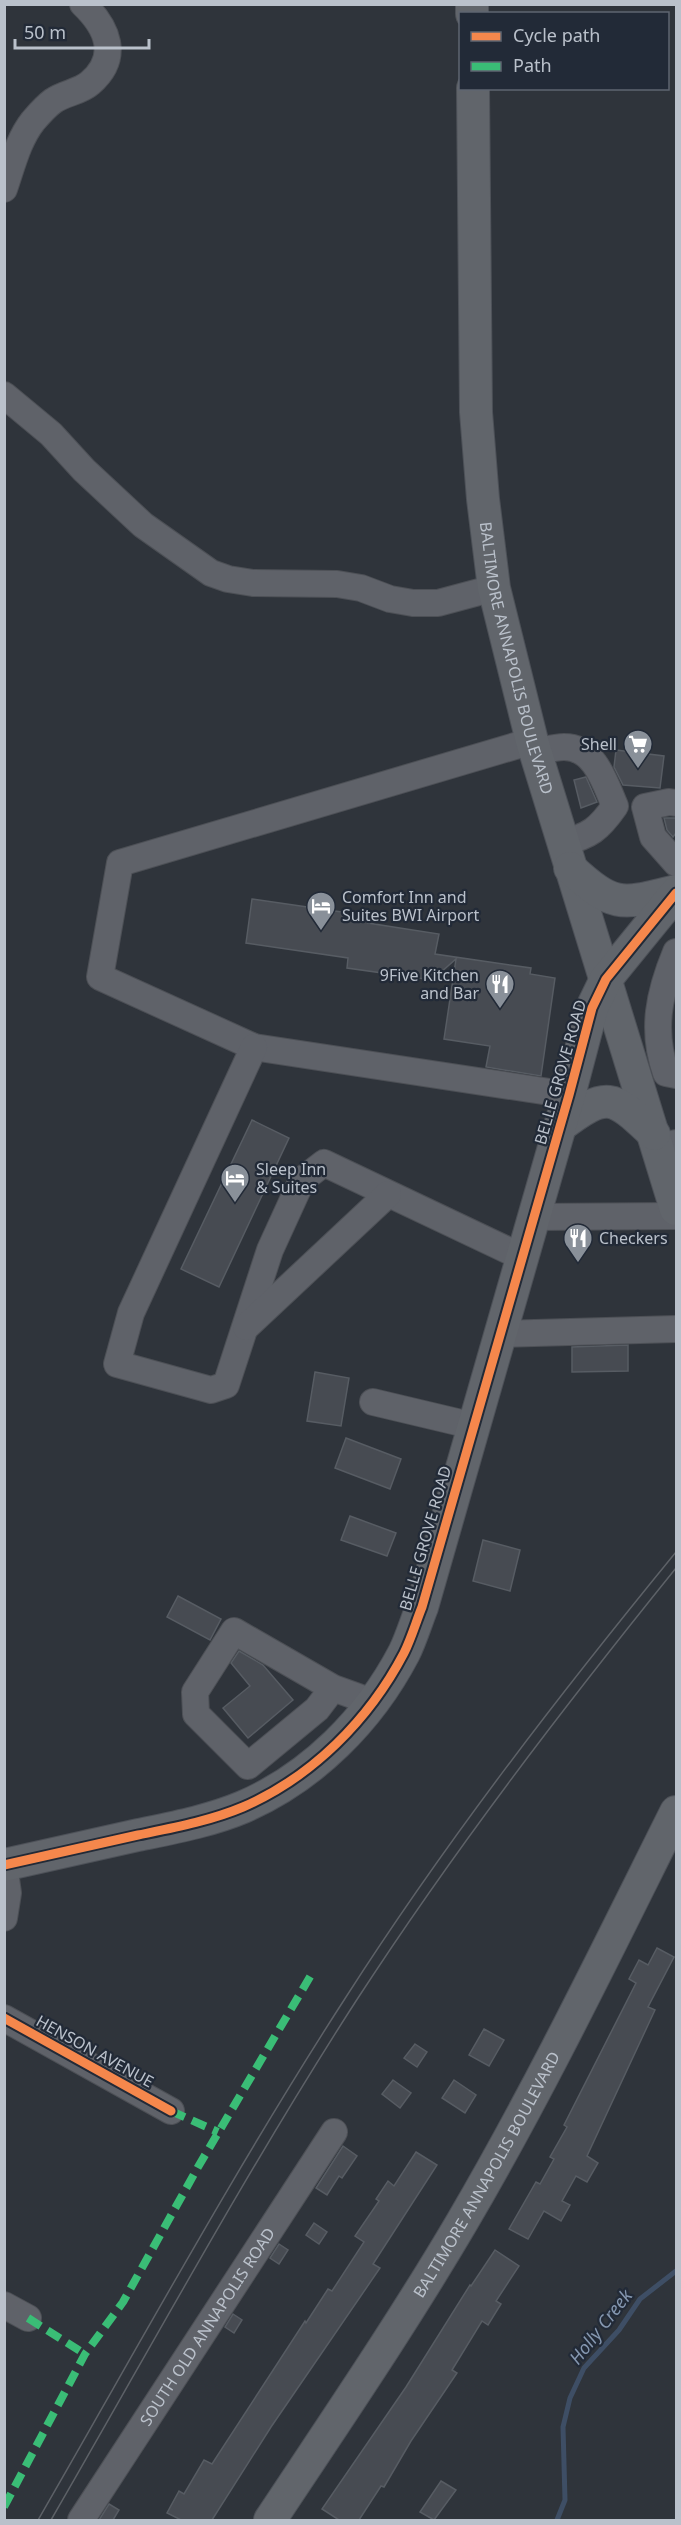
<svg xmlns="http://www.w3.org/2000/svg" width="681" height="2525" viewBox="0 0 681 2525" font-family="'Noto Sans',sans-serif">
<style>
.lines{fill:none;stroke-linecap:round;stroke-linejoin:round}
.stream{stroke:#3e4e65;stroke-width:5}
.building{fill:#474b52;stroke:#575c63;stroke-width:1.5}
.minor-casing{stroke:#4d5056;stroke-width:28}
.major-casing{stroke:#4d5158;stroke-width:34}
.minor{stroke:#5f6269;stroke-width:26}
.major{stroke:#61656b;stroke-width:32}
.tram{stroke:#5d6167;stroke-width:1.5}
.quiet{stroke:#3abd76;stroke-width:8;stroke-dasharray:15 8;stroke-linecap:butt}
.cycleway-casing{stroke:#222a37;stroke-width:13}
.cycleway{stroke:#f5874c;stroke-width:9}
.labels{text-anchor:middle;stroke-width:4.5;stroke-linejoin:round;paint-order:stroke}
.street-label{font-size:16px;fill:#bac1cb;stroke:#222a37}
.poi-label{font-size:16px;fill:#bac1cb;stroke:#222a37;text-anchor:start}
.water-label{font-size:18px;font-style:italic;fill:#8597b0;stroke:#222a37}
</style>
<rect width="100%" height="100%" fill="#2f343b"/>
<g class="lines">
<polyline class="stream" points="557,2520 565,2500 563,2427 570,2398 584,2368 619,2330 640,2299 676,2271"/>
</g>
<g class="building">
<polygon points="616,750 664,756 660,788 623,785 614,767"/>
<polygon points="586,777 597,802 581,808 574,780"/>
<polygon points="664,818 676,818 676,833 673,837 667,830"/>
<polygon points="252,899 369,916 368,923 439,934 435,954 531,968 530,974 555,978 541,1076 486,1067 490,1046 444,1039 456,959 432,980 347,968 348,958 246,943"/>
<polygon points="252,1120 289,1138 219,1287 181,1269"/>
<polygon points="628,1345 628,1371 572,1372 572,1347"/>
<polygon points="315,1372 349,1378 341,1426 307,1421"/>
<polygon points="346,1438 401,1459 390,1489 335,1468"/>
<polygon points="350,1516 396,1533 387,1556 341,1540"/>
<polygon points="483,1540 520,1550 510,1591 473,1581"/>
<polygon points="178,1596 221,1619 210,1640 167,1617"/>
<polygon points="239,1651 263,1665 293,1700 248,1738 223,1708 250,1686 231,1663"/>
<polygon points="657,1948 674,1957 648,2007 655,2010 587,2156 598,2163 587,2182 576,2176 562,2201 570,2205 561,2221 544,2211 528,2239 509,2229 536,2182 540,2184 554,2159 550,2157 567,2127 564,2125 636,1983 629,1979 639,1960 648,1965"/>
<polygon points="484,2029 504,2040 489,2066 469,2055"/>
<polygon points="415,2044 427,2052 417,2067 404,2058"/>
<polygon points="393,2080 411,2093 400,2108 382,2094"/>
<polygon points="454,2080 476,2095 465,2113 442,2098"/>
<polygon points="343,2146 357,2156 342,2178 339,2176 327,2195 316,2188"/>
<polygon points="416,2152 437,2165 373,2264 380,2268 271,2427 212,2520 181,2520 167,2513 179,2491 184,2494 204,2460 212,2464 305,2321 306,2323 328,2289 332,2291 364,2242 355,2236 379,2201 376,2199 388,2181 394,2186"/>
<polygon points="314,2223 327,2232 319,2244 306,2235"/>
<polygon points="279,2244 288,2250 279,2264 270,2258"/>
<polygon points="495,2250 519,2266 496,2301 501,2304 488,2325 482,2321 452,2370 457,2373 411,2441 384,2487 381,2486 359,2520 339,2520 322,2509 406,2387 470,2285 471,2286"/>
<polygon points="233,2314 242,2320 234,2333 225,2327"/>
<polygon points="441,2481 456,2490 434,2520 420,2512"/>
<polygon points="109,2504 119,2510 113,2520 99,2520"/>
</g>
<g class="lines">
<g class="minor-casing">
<g id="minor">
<path d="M4 189C12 166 18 140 33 121 39 114 46 106 53 101 64 93 80 92 90 83 120 57 108 28 83 4"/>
<polyline points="4,395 51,434 84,470 143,525 211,573 228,579 253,583 337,584 361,588 390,599 413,603 438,603 494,588"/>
<polyline points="532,741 120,863 100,977 254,1047 569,1095"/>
<path d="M535 752C545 750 555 747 564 747 595 747 605 783 615 806 599 829 590 836 562 843"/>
<polyline points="676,803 669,802 645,807 653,837 676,863"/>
<path d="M676 952C659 993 651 1030 666 1073L676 1075"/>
<polyline points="254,1047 131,1313 117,1364 211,1390 226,1385 270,1250 302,1180 324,1163 522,1257"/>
<polyline points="658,1148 676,1143"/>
<polyline points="533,1217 676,1216"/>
<polyline points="246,1327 388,1194"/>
<polyline points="500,1334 676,1329"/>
<polyline points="373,1402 474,1426"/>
<polyline points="333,1688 317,1709 248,1766 196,1714 195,1692 234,1631 333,1688 372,1702"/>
<polyline points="4,1865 8,1893 4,1918"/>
<polyline points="4,2018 171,2111"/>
<polyline points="4,2305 28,2318"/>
<path id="s1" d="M81 2520 334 2132"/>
</g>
</g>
<g class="major-casing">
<g id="major">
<polyline points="472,4 472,14"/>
<path id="s2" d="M473 88 476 412 483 499 494 588 532 741 676 1209"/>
<path d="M570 868C614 908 620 905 676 891"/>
<path d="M560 1126C607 1091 612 1094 654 1134"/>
<path d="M4 1865C49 1855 93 1845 138 1835 172 1828 210 1821 243 1807 312 1777 369 1720 404 1653 411 1639 416 1622 422 1607L569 1095 592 1008 606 979 676 893"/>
<path id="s3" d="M270 2520C335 2422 402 2324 462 2222 540 2089 607 1950 676 1812"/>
</g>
</g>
<use href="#minor" class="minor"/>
<use href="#major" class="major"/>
<g class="tram">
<path d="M38 2520C139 2345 236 2167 346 1997 446 1841 559 1695 676 1552"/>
<path d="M51 2520C151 2347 247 2170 356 2001 454 1850 563 1708 676 1568"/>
</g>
<g class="quiet">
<polyline points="171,2111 218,2132"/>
<polyline points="28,2318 85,2354"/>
<polyline points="4,2507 85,2354 123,2302 198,2167 314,1970"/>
</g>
<g class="cycleway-casing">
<g id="cycleway">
<path d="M4 1865C49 1855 93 1845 138 1835 172 1828 210 1821 243 1807 312 1777 369 1720 404 1653 411 1639 416 1622 422 1607L569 1095 592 1008 606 979 676 893"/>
<polyline points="4,2018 171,2111"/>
</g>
</g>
<use href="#cycleway" class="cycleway"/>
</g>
<defs>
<g id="supermarket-pin" transform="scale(1.5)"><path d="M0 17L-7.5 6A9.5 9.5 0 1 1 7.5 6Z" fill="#899099" stroke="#222a37"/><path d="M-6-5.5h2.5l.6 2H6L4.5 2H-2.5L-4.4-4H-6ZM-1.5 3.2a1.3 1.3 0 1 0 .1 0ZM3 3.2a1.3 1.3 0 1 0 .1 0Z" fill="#fff"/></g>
<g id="hotel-pin" transform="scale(1.5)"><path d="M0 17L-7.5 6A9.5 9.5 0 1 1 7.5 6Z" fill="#899099" stroke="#222a37"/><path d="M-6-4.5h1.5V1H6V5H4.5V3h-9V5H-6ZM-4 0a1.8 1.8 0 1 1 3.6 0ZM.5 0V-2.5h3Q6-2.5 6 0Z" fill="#fff"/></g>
<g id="restaurant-pin" transform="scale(1.5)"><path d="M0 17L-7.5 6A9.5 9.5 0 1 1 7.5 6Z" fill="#899099" stroke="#222a37"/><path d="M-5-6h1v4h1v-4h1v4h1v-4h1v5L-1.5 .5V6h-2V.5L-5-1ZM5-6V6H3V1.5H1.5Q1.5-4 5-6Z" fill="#fff"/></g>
</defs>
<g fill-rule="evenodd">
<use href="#supermarket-pin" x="638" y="744"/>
<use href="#hotel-pin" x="321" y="906"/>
<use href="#restaurant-pin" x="500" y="984"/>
<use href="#hotel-pin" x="235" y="1178"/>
<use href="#restaurant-pin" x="578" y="1238"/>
</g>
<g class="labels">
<g class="street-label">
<text dy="6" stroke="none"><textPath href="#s2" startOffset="574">BALTIMORE ANNAPOLIS BOULEVARD</textPath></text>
<text transform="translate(560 1072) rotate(-74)" y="6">BELLE GROVE ROAD</text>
<text transform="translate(425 1538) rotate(-74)" y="6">BELLE GROVE ROAD</text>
<text transform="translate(95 2051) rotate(29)" y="6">HENSON AVENUE</text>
<text dy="6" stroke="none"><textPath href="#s3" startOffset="408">BALTIMORE ANNAPOLIS BOULEVARD</textPath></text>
<text dy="6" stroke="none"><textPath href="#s1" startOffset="231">SOUTH OLD ANNAPOLIS ROAD</textPath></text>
</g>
<g class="poi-label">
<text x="617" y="750" text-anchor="end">Shell</text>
<text x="342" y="903">Comfort Inn and<tspan x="342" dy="18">Suites BWI Airport</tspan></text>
<text x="479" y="981" text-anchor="end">9Five Kitchen<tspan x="479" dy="18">and Bar</tspan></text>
<text x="256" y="1175">Sleep Inn<tspan x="256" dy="18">&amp; Suites</tspan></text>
<text x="599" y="1244">Checkers</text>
</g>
<g class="water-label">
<text transform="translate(601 2327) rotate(-52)" y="6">Holly Creek</text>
</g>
</g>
<rect width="681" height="2525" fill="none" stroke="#bac1cb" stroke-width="12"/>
<rect x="459" y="12" width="210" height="78" fill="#222a37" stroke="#5f6672" stroke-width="1.5"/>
<rect x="471" y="32" width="30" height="9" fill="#f5874c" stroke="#5f6672" stroke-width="1.5"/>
<text x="513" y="42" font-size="18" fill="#bac1cb">Cycle path</text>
<rect x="471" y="62" width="30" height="9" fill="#3abd76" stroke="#5f6672" stroke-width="1.5"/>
<text x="513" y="72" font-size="18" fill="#bac1cb">Path</text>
<path d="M15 39v9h134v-9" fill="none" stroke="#bac1cb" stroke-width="3"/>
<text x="24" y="39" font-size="18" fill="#bac1cb" stroke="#222a37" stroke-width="4.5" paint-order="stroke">50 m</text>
</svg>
